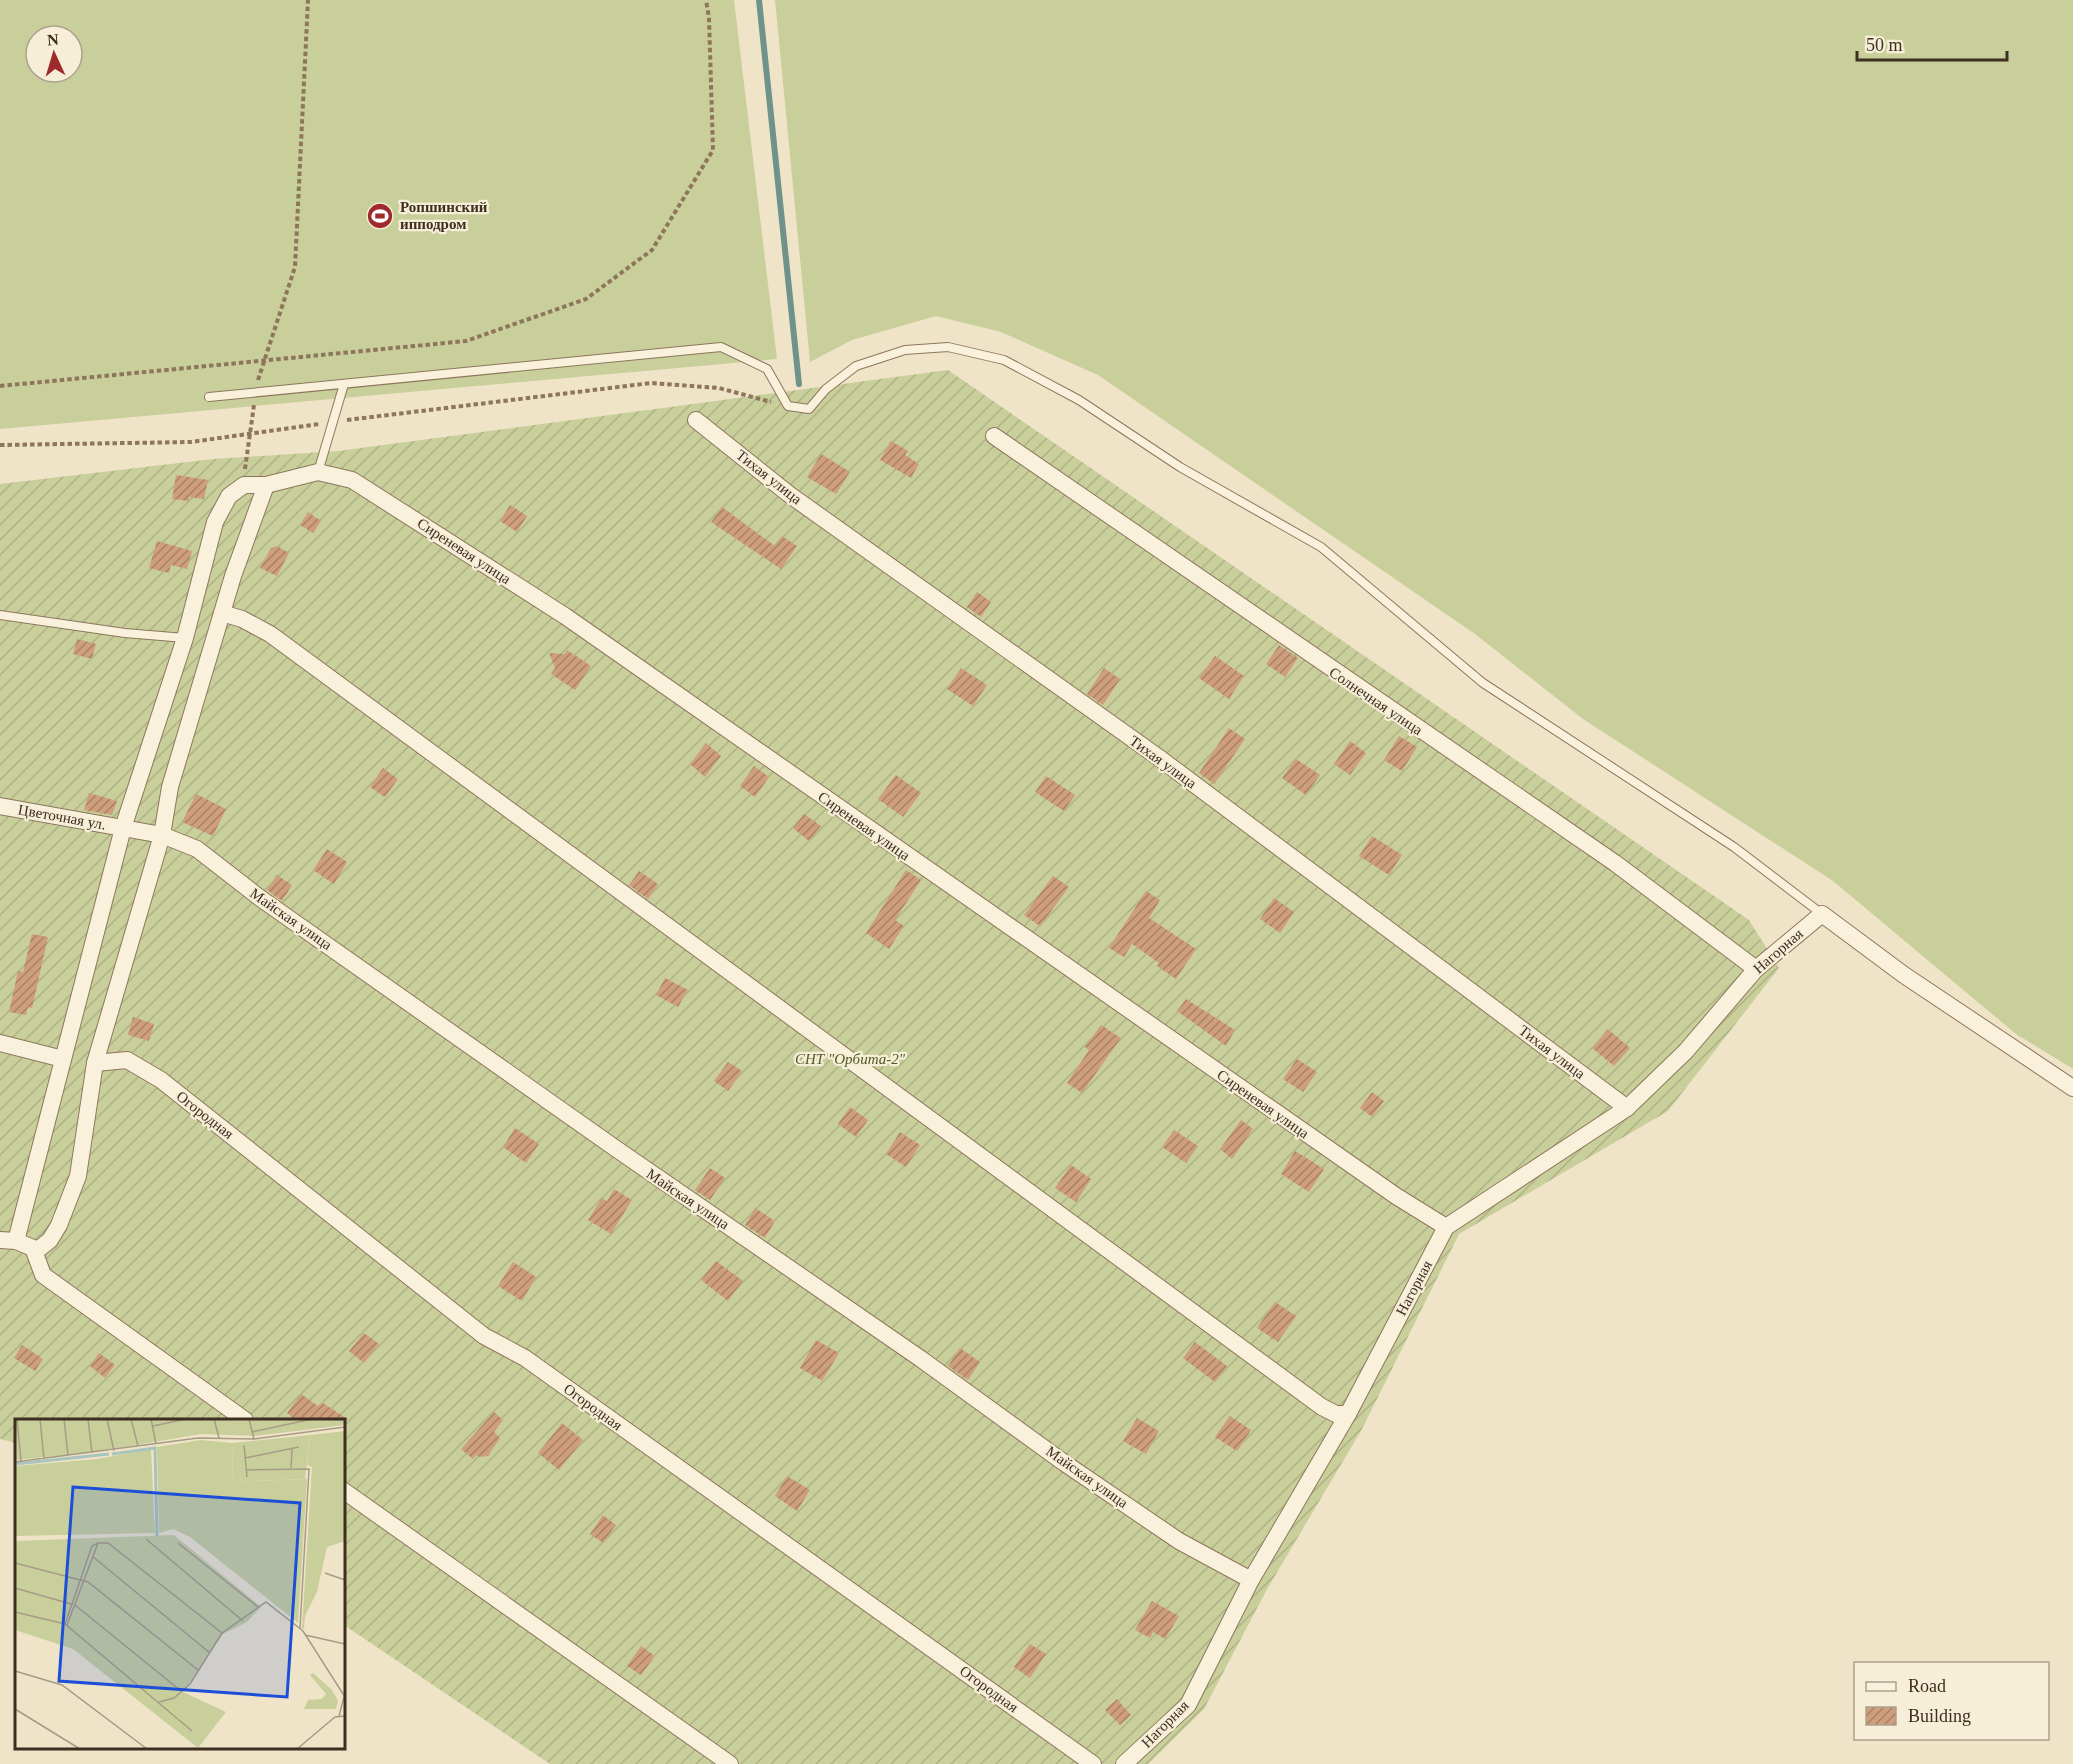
<svg xmlns="http://www.w3.org/2000/svg" width="2073" height="1764" viewBox="0 0 2073 1764" font-family="'Times New Roman',serif">
<style>
.grass{fill:#c9cf9b;fill-rule:evenodd}
.garden{fill:url(#garden-furrows)}
.lines{fill:none;stroke-linecap:round;stroke-linejoin:round}
.stream{stroke:#6f938a;stroke-width:6}
.building{fill:url(#building-hatch)}
.lane-casing{stroke:#8d765c;stroke-width:10}
.street-casing{stroke:#8d765c;stroke-width:18}
.path{stroke:#8d765c;stroke-width:4;stroke-dasharray:4.5 3;stroke-linecap:butt}
.lane{stroke:#faf1dc;stroke-width:8}
.street{stroke:#faf1dc;stroke-width:16}
.labels{text-anchor:middle;stroke-width:4.5;stroke-linejoin:round;paint-order:stroke}
.poi-label{font-size:15px;font-weight:bold;fill:#3d2e20;stroke:#f7eed8;text-anchor:start}
.street-label{font-size:15px;fill:#3d2e20;stroke:#f7eed8}
.park-label{font-size:15px;font-style:italic;fill:#4d5a26;stroke:#f7eed8}
.inset-river{fill:none;stroke:#a9c4bc;stroke-width:3}
.inset-road{fill:none;stroke:#a89b85;stroke-width:1.5}
.view{fill:#1d4ed8;fill-opacity:0.15;stroke:#1d4ed8;stroke-width:3}
.inset-edge{fill:none;stroke:#3d2e20;stroke-width:3}
</style>
<defs>
<pattern id="garden-furrows" width="10" height="10" patternUnits="userSpaceOnUse" patternTransform="scale(1.5)"><rect width="10" height="10" fill="#c9cf9b"/><path d="M-1 1l2-2M0 10L10 0M9 11l2-2" fill="none" stroke="#aeb285"/></pattern>
<pattern id="building-hatch" width="6" height="6" patternUnits="userSpaceOnUse" patternTransform="scale(1.5)"><rect width="6" height="6" fill="#cf9f7d"/><path d="M-1 1l2-2M0 6l6-6M5 7l2-2" fill="none" stroke="#a98266"/></pattern>
</defs>
<rect width="100%" height="100%" fill="#f0e4c8"/>
<g class="grass">
<path d="M0 0H734L777 359 0 429ZM36 36H72V72H36Z"/>
<polygon points="775,0 2073,0 2073,1069 2016,1034 1833,881 1583,719 1475,634 1098,375 1001,332 936,316 852,340 810,362"/>
</g>
<polygon class="garden" points="948,370 1749,920 1779,968 1668,1111 1459,1234 1362,1429 1266,1591 1204,1709 1148,1764 550,1764 344,1625 344,1420 16,1420 16,1443 0,1439 0,484 213,459 338,451"/>
<g class="lines">
<polyline class="stream" points="759,0 799,384"/>
</g>
<g class="building">
<polygon points="891,441 908,451 905,455 919,464 911,478 880,460"/>
<polygon points="821,454 850,472 836,494 807,477"/>
<polygon points="176,475 208,480 204,499 189,497 189,501 172,499"/>
<polygon points="510,505 527,516 517,532 500,521"/>
<polygon points="722,507 775,546 782,536 797,546 781,569 711,522"/>
<polygon points="308,512 321,521 313,533 300,525"/>
<polygon points="157,541 192,551 187,569 171,565 169,573 149,568"/>
<polygon points="277,546 289,553 277,576 260,568 271,548"/>
<polygon points="977,592 991,602 981,617 967,607"/>
<polygon points="77,639 96,644 92,659 73,654"/>
<polygon points="1279,645 1298,658 1285,677 1266,664"/>
<polygon points="567,650 591,666 575,690 551,674 555,668 549,653 565,654"/>
<polygon points="1215,656 1244,676 1229,699 1199,678"/>
<polygon points="961,668 987,685 973,706 947,689"/>
<polygon points="1104,668 1120,679 1103,705 1087,694"/>
<polygon points="1229,728 1245,739 1214,784 1199,773"/>
<polygon points="1399,736 1417,747 1402,771 1384,760"/>
<polygon points="1350,741 1366,753 1350,775 1334,764"/>
<polygon points="706,743 721,756 705,777 690,764"/>
<polygon points="1296,759 1320,775 1306,795 1282,778"/>
<polygon points="754,766 769,777 755,797 740,786"/>
<polygon points="383,768 398,779 385,797 370,787"/>
<polygon points="896,775 921,793 903,817 878,799"/>
<polygon points="1046,776 1075,795 1064,811 1035,792"/>
<polygon points="89,793 117,801 112,815 84,810"/>
<polygon points="196,794 226,809 213,836 182,822"/>
<polygon points="804,814 821,826 809,841 793,828"/>
<polygon points="1372,836 1402,855 1389,875 1359,856"/>
<polygon points="327,849 347,862 334,884 313,870"/>
<polygon points="906,870 921,880 895,920 904,926 889,949 866,933"/>
<polygon points="639,871 658,884 648,899 629,885"/>
<polygon points="277,875 292,885 282,901 267,890"/>
<polygon points="1053,876 1069,887 1040,926 1024,915"/>
<polygon points="1146,891 1160,900 1149,918 1196,949 1176,979 1157,966 1159,963 1132,944 1124,957 1109,948"/>
<polygon points="1274,898 1294,912 1280,933 1260,919"/>
<polygon points="32,934 48,937 32,1008 28,1007 26,1015 9,1012 18,971 23,972"/>
<polygon points="665,978 688,990 678,1007 656,995"/>
<polygon points="1186,999 1235,1030 1226,1046 1177,1011"/>
<polygon points="133,1017 154,1024 149,1041 128,1035"/>
<polygon points="1101,1025 1121,1038 1082,1093 1067,1083 1089,1050 1085,1047"/>
<polygon points="1608,1029 1630,1048 1614,1066 1592,1048"/>
<polygon points="1297,1059 1317,1072 1303,1092 1283,1079"/>
<polygon points="728,1062 742,1071 728,1091 714,1081"/>
<polygon points="1372,1092 1384,1101 1372,1117 1360,1108"/>
<polygon points="850,1107 868,1120 856,1137 838,1124"/>
<polygon points="1241,1120 1253,1129 1232,1159 1220,1149"/>
<polygon points="515,1128 539,1144 526,1163 503,1147"/>
<polygon points="1174,1130 1198,1146 1186,1163 1162,1147"/>
<polygon points="900,1132 920,1145 906,1167 886,1154"/>
<polygon points="1295,1151 1324,1169 1309,1192 1281,1174"/>
<polygon points="1071,1165 1091,1179 1076,1202 1055,1188"/>
<polygon points="710,1168 725,1178 710,1200 695,1190"/>
<polygon points="614,1189 632,1200 611,1234 588,1220 602,1198 607,1201"/>
<polygon points="755,1208 775,1221 765,1238 745,1225"/>
<polygon points="716,1261 743,1281 728,1301 701,1280"/>
<polygon points="513,1262 536,1277 522,1301 498,1286"/>
<polygon points="1275,1302 1296,1316 1278,1342 1257,1328"/>
<polygon points="364,1333 379,1344 364,1363 349,1351"/>
<polygon points="816,1340 839,1353 822,1381 800,1368"/>
<polygon points="1195,1342 1227,1366 1215,1382 1183,1358"/>
<polygon points="22,1345 43,1359 35,1371 14,1358"/>
<polygon points="960,1348 980,1362 968,1380 948,1366"/>
<polygon points="99,1353 115,1365 105,1378 90,1366"/>
<polygon points="301,1394 318,1406 323,1403 349,1420 283,1420 292,1417 287,1413"/>
<polygon points="494,1412 503,1420 494,1432 500,1438 488,1456 480,1457 476,1455 473,1459 461,1449"/>
<polygon points="1230,1416 1251,1430 1237,1451 1215,1437"/>
<polygon points="1137,1418 1159,1431 1146,1454 1123,1441"/>
<polygon points="562,1423 583,1440 559,1470 538,1453"/>
<polygon points="787,1476 810,1490 797,1511 775,1496"/>
<polygon points="603,1515 616,1525 603,1543 590,1534"/>
<polygon points="1152,1601 1179,1616 1165,1639 1153,1632 1150,1638 1135,1630"/>
<polygon points="1030,1644 1046,1654 1030,1678 1014,1667"/>
<polygon points="641,1646 655,1656 641,1675 627,1666"/>
<polygon points="1117,1699 1131,1715 1120,1725 1105,1710"/>
</g>
<g class="lines">
<g class="lane-casing">
<g id="lane">
<polyline points="209,397 721,347 767,369 788,406 809,409 826,389 856,366 905,350 948,347 1004,360 1079,400 1180,467 1321,547 1483,683 1734,847 1822,914"/>
<polyline points="318,472 344,384"/>
<polyline points="0,615 125,633 185,638"/>
</g>
</g>
<g class="street-casing">
<g id="street">
<polyline points="696,420 790,495 1158,757 1627,1108"/>
<polyline points="994,436 1615,863 1756,969"/>
<polyline points="222,613 242,619 270,634 1322,1407 1336,1414 1348,1414"/>
<polyline points="0,806 162,835 197,849 260,898 615,1148 921,1359 1063,1462 1179,1541 1251,1580"/>
<polyline points="0,1043 63,1059"/>
<polyline points="95,1063 127,1060 161,1080 484,1336 525,1358 1093,1764"/>
<polyline points="0,1240 16,1241 33,1248 43,1275 245,1420"/>
<polyline points="16,1241 123,828 185,638 215,522 229,496 244,485 266,485 318,472 352,480 565,616 1396,1196 1446,1227"/>
<polyline points="35,1252 50,1240 59,1225 78,1176 95,1063 162,835 170,787 233,576 266,485"/>
<polyline points="344,1491 730,1764"/>
<polyline points="1124,1764 1188,1705 1251,1580 1348,1414 1446,1227 1627,1108 1686,1051 1756,969 1822,914 1904,975 2073,1088"/>
</g>
</g>
<g class="path">
<polyline points="258,380 295,267 308,0"/>
<polyline points="0,386 466,341 586,299 652,250 713,150 709,18 706,0"/>
<polyline points="347,420 651,383 719,388 771,402"/>
<polyline points="0,445 191,442 319,424"/>
<polyline points="245,469 254,405"/>
</g>
<use href="#lane" class="lane"/>
<use href="#street" class="street"/>
</g>
<defs>
<g id="stadium-disc" transform="scale(1.35)"><circle r="9.5" fill="#9e2a2b" stroke="#f7eed8"/><path d="M0-5a6.5 5 0 1 0 0 10a6.5 5 0 1 0 0-10ZM-3.5-1.8h7v3.6h-7Z" fill="#fff"/></g>
</defs>
<g fill-rule="evenodd">
<use href="#stadium-disc" x="380" y="216"/>
</g>
<g class="labels">
<g class="poi-label">
<text x="400" y="212">Ропшинский<tspan x="400" dy="17">ипподром</tspan></text>
</g>
<g class="street-label">
<text transform="translate(769 477) rotate(38)" y="5">Тихая улица</text>
<text transform="translate(464 551) rotate(33)" y="5">Сиреневая улица</text>
<text transform="translate(1376 701) rotate(34)" y="5">Солнечная улица</text>
<text transform="translate(1163 762) rotate(36)" y="5">Тихая улица</text>
<text transform="translate(62 817) rotate(10)" y="5">Цветочная ул.</text>
<text transform="translate(864 826) rotate(35)" y="5">Сиреневая улица</text>
<text transform="translate(291 919) rotate(35)" y="5">Майская улица</text>
<text transform="translate(1778 951) rotate(-41)" y="5">Нагорная</text>
<text transform="translate(1552 1052) rotate(37)" y="5">Тихая улица</text>
<text transform="translate(1263 1104) rotate(35)" y="5">Сиреневая улица</text>
<text transform="translate(205 1115) rotate(38)" y="5">Огородная</text>
<text transform="translate(688 1199) rotate(34)" y="5">Майская улица</text>
<text transform="translate(1414 1288) rotate(-62)" y="5">Нагорная</text>
<text transform="translate(593 1407) rotate(36)" y="5">Огородная</text>
<text transform="translate(1087 1477) rotate(35)" y="5">Майская улица</text>
<text transform="translate(989 1689) rotate(36)" y="5">Огородная</text>
<text transform="translate(1165 1724) rotate(-45)" y="5">Нагорная</text>
</g>
<g class="park-label">
<text x="850" y="1064">СНТ "Орбита-2"</text>
</g>
</g>
<g transform="translate(15 1419)">
<rect width="330" height="330" fill="#f0e4c8"/>
<path d="M330 12V122L312 128 302 173 290 197 289 210 287 209 297 48 292 46 295 16ZM186 21 218 24 217 63 292 60 283 204 175 118 158 110 144 114 142 28ZM136 30 140 114 0 117V47L82 40Z" fill="#c9cf9b"/>
<path d="M298 254 317 271 323 282 321 290H289L293 281 307 280 311 275 295 256Z" fill="#c9cf9b"/>
<path d="M0 0H330V6L240 17 186 15 75 34 0 41ZM295 16 290 60 217 63 218 24ZM159 116 246 188 232 203 208 215 168 273 211 293 183 329 58 230 0 211V122Z" fill="#c9cf9b"/>
<path class="inset-river" d="M97 35 140 29 142 117M0 45 94 35"/>
<path class="inset-road" d="M2 0 6 42M25 0 29 40M49 0 53 37M73 0 77 34M92 0 99 32M116 0 123 27M136 0 141 25M199 0 204 19M234 0 239 20M138 7 171 0M237 13 297 0M229 26 232 58M230 39 284 28M0 43 183 19 239 20 330 8M276 49 277 30M231 51 294 50 285 209M131 120 228 202M83 124H93L207 214M163 124 243 188M77 137 195 234M0 144 73 163 183 251M310 154 330 161M0 169 56 185M60 186 166 272M0 193 50 205M50 205 177 312M50 205 77 127 83 124M52 206 83 124M290 216 330 225M0 252 47 266 132 330M144 283 159 279 175 265 207 214 251 183 288 212 330 278M0 290 65 330M324 297 329 278M282 330 320 298 330 297"/>
<path class="view" d="M58 68 285 84 272 278 44 262Z"/>
<rect width="330" height="330" class="inset-edge"/>
</g>
<rect x="1854" y="1662" width="195" height="78" fill="#f7eed8" stroke="#ada18e" stroke-width="1.5"/>
<rect x="1866" y="1682" width="30" height="9" fill="#faf1dc" stroke="#ada18e" stroke-width="1.5"/>
<text x="1908" y="1692" font-size="18" fill="#3d2e20">Road</text>
<rect x="1866" y="1707" width="30" height="18" fill="url(#building-hatch)" stroke="#ada18e" stroke-width="1.5"/>
<text x="1908" y="1722" font-size="18" fill="#3d2e20">Building</text>
<g transform="translate(54 54) rotate(356)"><circle r="28" fill="#f7eed8" stroke="#ada18e" stroke-width="1.5"/>
<path d="M0-4.5L10 22L0 15L-10 22Z" fill="#9e2a2b"/>
<text y="-9" font-size="16" font-weight="bold" text-anchor="middle" fill="#3d2e20">N</text>
</g>
<path d="M1857 51v9h150v-9" fill="none" stroke="#3d2e20" stroke-width="3"/>
<text x="1866" y="51" font-size="18" fill="#3d2e20" stroke="#f7eed8" stroke-width="4.5" paint-order="stroke">50 m</text>
</svg>
